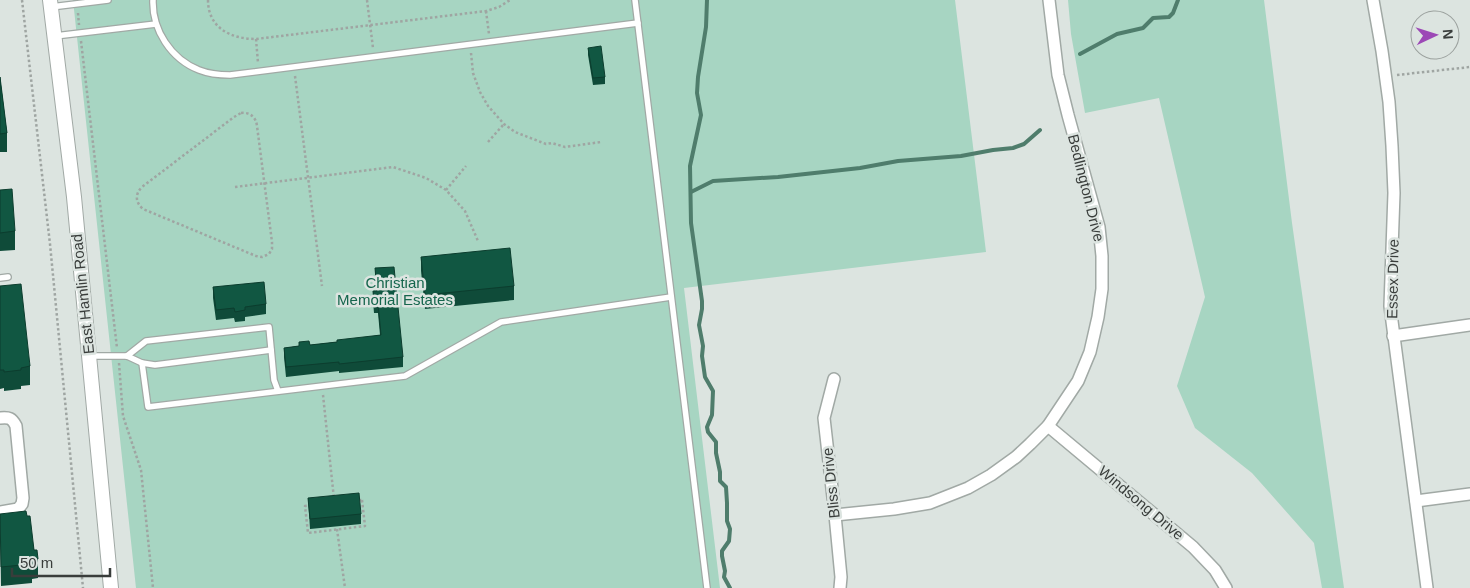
<svg xmlns="http://www.w3.org/2000/svg" width="1470" height="588" viewBox="0 0 1470 588" font-family="Arial,sans-serif">
<style>
.green{fill:#a7d5c2}
.lines{fill:none;stroke-linecap:round;stroke-linejoin:round}
.stream{stroke:#4f7d6c;stroke-width:4}
.service-casing{stroke:#a1a9a5;stroke-width:8}
.minor-casing{stroke:#a1a9a5;stroke-width:14}
.tertiary-casing{stroke:#a1a9a5;stroke-width:16}
.path{stroke:#9fa5a2;stroke-width:2.5;stroke-dasharray:2.5 2.5;stroke-linecap:butt}
.service{stroke:#fff;stroke-width:5.5}
.minor{stroke:#fff;stroke-width:11}
.tertiary{stroke:#fff;stroke-width:14}
.wall{fill:#0f4b39}
.building{fill:#115742;stroke:#0c3d2e}
.labels{text-anchor:middle;stroke-width:5;stroke-linejoin:round;paint-order:stroke}
.street-label{font-size:15px;fill:#393d3b;stroke:#dce4e0}
.park-label{font-size:15px;fill:#15664d;stroke:#dce4e0}
</style>
<rect width="100%" height="100%" fill="#dce4e0"/>
<g class="green">
<polygon points="73,0 955,0 986,252 684,288 720,588 136,588"/>
<polygon points="1068,0 1264,0 1292,223 1344,588 1322,588 1314,543 1252,473 1195,428 1177,386 1205,297 1159,98 1085,113 1071,34"/>
</g>
<g class="lines">
<g class="stream">
<polyline points="707,0 706,27 698,77 697,93 701,115 690,166 691,223 702,301 702,309 699,325 703,346 702,356 705,377 713,391 712,415 707,427 708,432 716,442 716,453 720,472 720,481 726,487 727,503 727,521 730,529 729,541 722,551 722,556 725,571 724,577 730,588"/>
<polyline points="1080,54 1117,34 1143,28 1153,18 1169,17 1173,13 1178,0"/>
<polyline points="691,192 713,181 778,177 860,168 898,161 961,156 993,150 1013,148 1024,144 1040,130"/>
</g>
<g class="service-casing">
<g id="service">
<path d="M153 0C152 30 171 59 199 70 209 74 219 75 230 75L638 23"/>
<polyline points="635,0 707,588"/>
<polyline points="51,7 108,0"/>
<polyline points="55,36 156,24"/>
<polyline points="0,278 8,277"/>
<polyline points="89,356 127,356 142,363 155,365 271,350"/>
<polyline points="127,356 146,341 269,327 274,380 278,391"/>
<polyline points="142,363 148,407 405,376 501,322 671,297"/>
</g>
</g>
<g class="minor-casing">
<g id="minor">
<polyline points="1373,0 1382,51 1389,102 1392,146 1394,193 1390,306 1427,588"/>
<polyline points="1393,336 1470,325"/>
<polyline points="834,379 824,418 835,515 841,577 840,588"/>
<path d="M0 418C9 417 12 418 16 426L23 498 22 504 18 509 0 512"/>
<polyline points="1048,426 1193,547 1215,570 1226,588"/>
<polyline points="1416,501 1470,494"/>
<polyline points="835,515 894,509 930,503 968,488 991,475 1016,457 1030,444 1048,426 1078,381 1090,352 1098,317 1102,289 1102,256 1099,227 1068,115 1058,75 1049,0"/>
</g>
</g>
<g class="tertiary-casing">
<polyline id="tertiary" points="50,0 74,197 111,588"/>
</g>
<g class="path">
<polyline points="22,0 50,244 83,588"/>
<path d="M208 0C208 28 231 39 256 39L486 11 499 7 510 0"/>
<polyline points="367,0 373,48"/>
<polyline points="486,11 489,34"/>
<polyline points="78,13 79,25"/>
<polyline points="256,39 258,63"/>
<polyline points="81,41 117,348"/>
<polyline points="471,53 473,73 480,92 488,106 504,124 515,132 546,144 552,143 565,147 601,142"/>
<polyline points="1397,75 1470,67"/>
<polyline points="295,76 322,286"/>
<path d="M241 113C250 112 256 117 257 126L272 242V249L269 254 262 257 256 256 143 209C135 202 135 194 142 187L234 117Z"/>
<polyline points="488,142 504,124"/>
<polyline points="235,187 393,167 426,178 446,190 465,211 478,241"/>
<polyline points="446,190 466,166"/>
<polyline points="119,363 123,416 141,470 153,588"/>
<polyline points="323,395 334,499"/>
<polygon points="362,500 365,526 308,533 305,506"/>
<polyline points="337,529 345,588"/>
</g>
<use href="#service" class="service"/>
<use href="#minor" class="minor"/>
<use href="#tertiary" class="tertiary"/>
</g>
<g class="wall">
<polygon points="588,48 605,77 605,84 593,85 588,55"/>
<polygon points="0,77 7,133 7,152 0,152"/>
<polygon points="0,190 15,231 15,250 0,251"/>
<polygon points="421,257 514,286 514,300 425,309 421,271"/>
<polygon points="375,268 403,357 403,367 339,373 339,371 286,377 284,357 284,348 299,346 299,342 310,345 337,342 380,335 378,313 374,313 373,301 373,291 376,291"/>
<polygon points="0,286 30,366 30,385 21,386 21,389 4,391 4,388 0,389"/>
<polygon points="213,287 266,304 266,314 245,317 245,321 235,322 234,318 216,320 213,298"/>
<polygon points="308,498 361,514 361,524 310,529"/>
<polygon points="0,514 27,516 34,550 38,559 38,578 32,579 32,583 1,586"/>
</g>
<g class="building">
<polygon points="601,46 605,77 593,78 588,48"/>
<polygon points="0,77 7,133 0,134"/>
<polygon points="12,189 15,231 0,233 0,190"/>
<polygon points="510,248 514,286 425,295 421,257"/>
<polygon points="394,267 403,357 339,364 339,362 286,367 284,348 299,346 299,342 309,341 310,345 337,342 337,340 381,335 378,303 374,304 373,291 377,291 375,268"/>
<polygon points="264,282 266,304 245,307 245,310 235,312 234,308 216,310 213,287"/>
<polygon points="21,284 30,366 21,368 21,370 4,372 4,370 0,370 0,286"/>
<polygon points="359,493 361,514 310,519 308,498"/>
<polygon points="26,511 27,516 30,516 34,550 37,550 38,559 31,560 32,564 1,567 0,514"/>
</g>
<g class="labels">
<g class="street-label">
<text transform="translate(1086 188) rotate(76)" y="5">Bedlington Drive</text>
<text transform="translate(1393 279) rotate(-89)" y="5">Essex Drive</text>
<text transform="translate(83 294) rotate(-96)" y="5">East Hamlin Road</text>
<text transform="translate(831 483) rotate(-96)" y="5">Bliss Drive</text>
<text transform="translate(1141 503) rotate(40)" y="5">Windsong Drive</text>
</g>
<g class="park-label">
<text x="395" y="288">Christian<tspan x="395" dy="17">Memorial Estates</tspan></text>
</g>
</g>
<g transform="translate(1435 35) rotate(86)"><circle r="24" fill="#dce4e0" stroke="#9ba19e"/>
<path d="M0-4L9 19L0 12L-9 19Z" fill="#9c48b6"/>
<text y="-8" font-size="14" font-weight="bold" text-anchor="middle" fill="#393d3b">N</text>
</g>
<path d="M12 568v8h98v-8" fill="none" stroke="#393d3b" stroke-width="2.5"/>
<text x="20" y="568" font-size="15" fill="#393d3b" stroke="#dce4e0" stroke-width="4" paint-order="stroke">50 m</text>
</svg>
